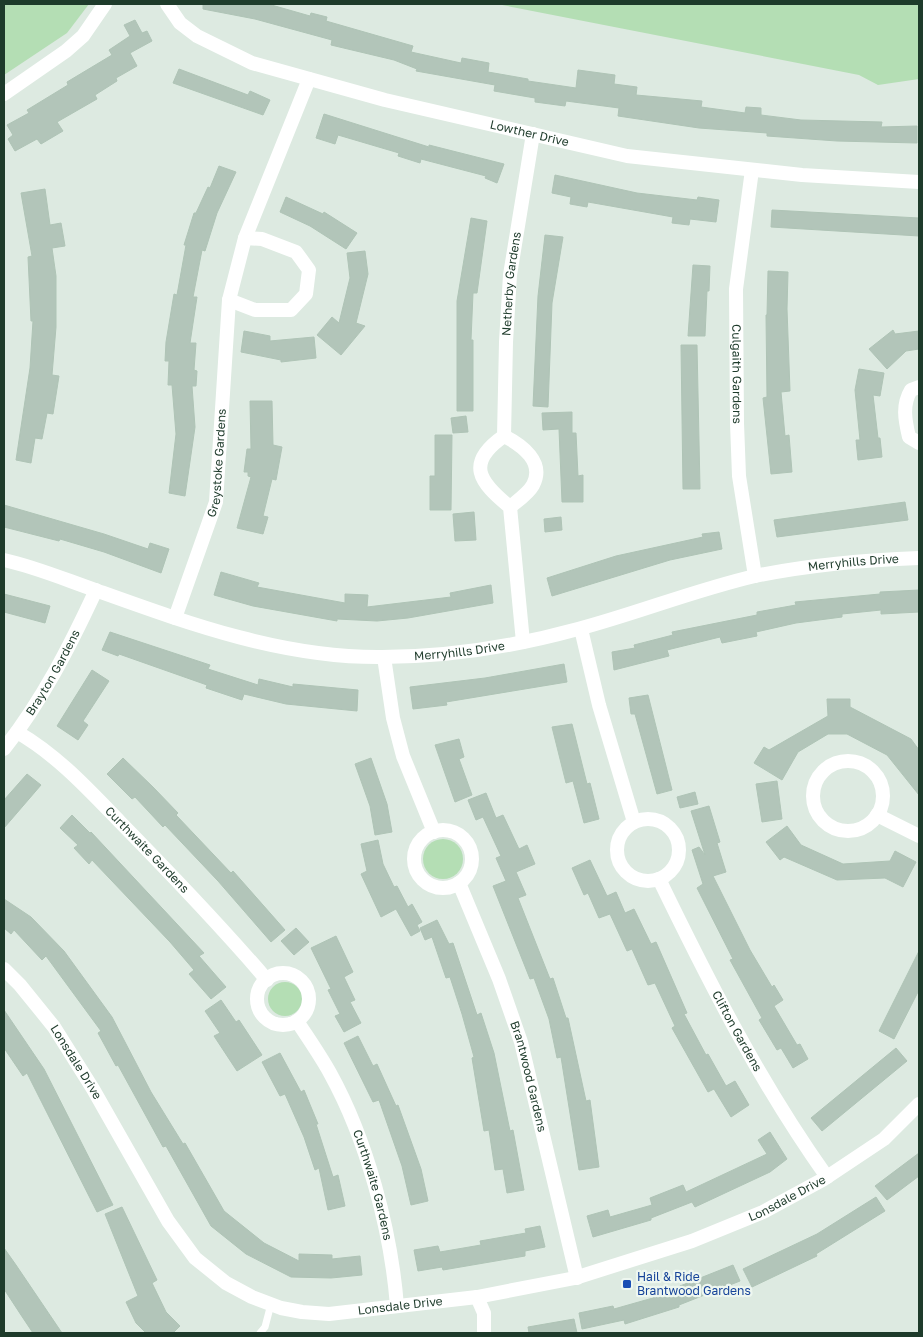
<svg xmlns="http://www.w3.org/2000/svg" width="923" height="1337" viewBox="0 0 923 1337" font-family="'Golos Text',sans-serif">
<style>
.green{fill:#b4deb4}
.building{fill:#b2c5b9;stroke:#afc4b6}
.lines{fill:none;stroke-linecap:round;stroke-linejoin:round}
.service{stroke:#fff;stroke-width:7}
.minor{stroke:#fff;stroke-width:14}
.transit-dot{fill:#1a4fb4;stroke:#eef7f0;stroke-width:2}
.labels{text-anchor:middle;stroke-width:4.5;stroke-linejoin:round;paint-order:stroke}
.street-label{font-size:12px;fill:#1e3b2b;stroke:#eef7f0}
.transit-label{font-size:12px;fill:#164399;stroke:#eef7f0;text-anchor:start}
</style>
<rect width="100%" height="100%" fill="#ddeae1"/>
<g class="green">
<polygon points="4,4 89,4 67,33 4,75"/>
<polygon points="497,4 919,4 919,79 878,85 859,75"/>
<circle cx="443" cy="859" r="20"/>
<circle cx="285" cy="999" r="17"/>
</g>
<g class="building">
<polygon points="203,4 268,4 310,16 311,13 327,17 326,21 413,46 411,52 461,63 462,58 489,63 488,72 528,79 528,81 576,88 578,70 615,75 614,84 637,87 636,95 702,101 701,107 745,113 746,107 761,108 761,115 801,120 882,122 881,127 917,126 917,143 837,141 767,136 767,133 699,128 618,116 619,108 566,101 565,106 535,102 535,98 494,91 495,85 416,71 417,69 394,60 331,45 332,40 255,19 203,9"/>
<polygon points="135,20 142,33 147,31 152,41 130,53 137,66 116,78 117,81 95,95 97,99 57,122 63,131 41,144 37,139 15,151 8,139 13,135 7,125 29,113 27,110 68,85 67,82 112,55 109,50 130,36 124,25"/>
<polygon points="179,69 248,95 250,91 270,100 263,115 173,83"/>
<polygon points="324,114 429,147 429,145 504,164 497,183 485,178 486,176 421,159 420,163 398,156 399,153 338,135 335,144 316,138"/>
<polygon points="219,166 236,172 217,213 205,251 202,250 193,297 197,297 190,343 196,343 194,370 197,371 196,386 192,386 195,427 185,496 169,493 176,434 172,385 168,385 169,361 165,361 166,342 174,294 177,295 186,245 184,245 194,213 196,213 208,187 210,188"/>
<polygon points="555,175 637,193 697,200 698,197 719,200 716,222 690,219 689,225 672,223 673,217 588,202 587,207 570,204 571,197 552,193"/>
<polygon points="45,189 50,225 61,223 65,246 52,248 56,276 56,327 52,375 59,376 53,414 47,413 42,439 35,438 31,463 16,460 30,368 33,321 31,321 28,257 32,256 21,193"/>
<polygon points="286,197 323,214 324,212 357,233 346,249 310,226 280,212"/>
<polygon points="772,210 919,218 919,236 771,227"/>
<polygon points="471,218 487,221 477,293 473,293 471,340 473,340 473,411 457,411 457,301"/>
<polygon points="545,235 563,237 552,303 548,407 533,406 538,296"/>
<polygon points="365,251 368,274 356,323 365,326 341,355 317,335 332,317 339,323 350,278 347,253"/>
<polygon points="693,265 710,266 709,291 707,291 705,336 688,336"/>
<polygon points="768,271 788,272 787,309 790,391 781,392 785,436 789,435 792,472 771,474 763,398 767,397 766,315 767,315"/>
<polygon points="893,330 895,334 919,331 919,349 906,351 887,369 869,349"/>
<polygon points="244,331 270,336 270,341 314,337 316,358 281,362 281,360 241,352"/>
<polygon points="681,345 697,345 700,489 683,489"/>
<polygon points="859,369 884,373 880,396 873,395 878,438 880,438 882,457 858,460 856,440 860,440 855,390"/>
<polygon points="250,401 272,401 273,445 282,447 276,480 272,479 263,516 268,517 263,534 237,528 251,477 248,476 248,472 244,472 247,449 251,449"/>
<polygon points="572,412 572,433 576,433 578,476 583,475 583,502 562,502 559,429 543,430 542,413"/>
<polygon points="466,416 468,432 453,433 451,418"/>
<polygon points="435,435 452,435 451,510 430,510 430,476 435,476"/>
<polygon points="905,502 908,520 777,537 774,520"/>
<polygon points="4,505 104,534 148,549 150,543 169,549 161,573 104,552 60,539 59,541 4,527"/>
<polygon points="474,512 476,540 455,541 453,514"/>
<polygon points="561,517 562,530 545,532 544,519"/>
<polygon points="719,532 722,549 670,560 552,596 547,578 616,556 703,537 702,534"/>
<polygon points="221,572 259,583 257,587 345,603 345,594 368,595 367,607 451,597 450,593 491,585 493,603 408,618 377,621 337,619 337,621 253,606 214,595"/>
<polygon points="919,590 919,612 881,614 881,610 842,614 842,617 796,623 756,632 757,636 722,643 720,637 667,650 669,656 614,670 612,652 635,648 634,645 673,635 672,632 757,615 757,612 796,605 795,602 880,594 880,592"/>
<polygon points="4,594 50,606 45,623 4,612"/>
<polygon points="110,632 210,665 208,669 258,685 259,679 293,687 293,684 358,690 357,711 286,704 244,694 242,700 206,688 207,685 119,654 118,656 102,650"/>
<polygon points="564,664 567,682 446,702 447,705 413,709 410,687 485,678"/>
<polygon points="92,670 109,681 83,721 88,725 78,740 57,726"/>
<polygon points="648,695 672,790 657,794 635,714 631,714 629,698"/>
<polygon points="827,699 850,699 850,707 911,739 919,750 919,795 887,755 847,734 828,734 798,752 782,780 754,763 764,747 769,750 828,716"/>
<polygon points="572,724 587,784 590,783 599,819 584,823 573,781 566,783 552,727"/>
<polygon points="459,739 464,757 459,759 472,795 455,802 435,745"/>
<polygon points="123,758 153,787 178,813 176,815 231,873 233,871 285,930 271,942 218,881 165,825 163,827 135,797 132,799 107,774"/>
<polygon points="371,758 387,804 392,832 375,835 370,806 355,764"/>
<polygon points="27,774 41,785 4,828 4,800"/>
<polygon points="777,781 782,819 762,822 756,784"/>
<polygon points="695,792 698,804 680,808 677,797"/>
<polygon points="486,793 496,818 503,815 519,849 527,845 535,864 516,872 526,895 518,898 550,979 553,978 566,1018 568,1018 586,1101 590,1100 599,1167 579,1170 561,1057 557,1058 549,1019 534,978 530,979 493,886 506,881 496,858 501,856 483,817 476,820 468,800"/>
<polygon points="709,806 720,842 717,843 726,872 713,876 750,950 772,987 774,985 783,1000 774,1006 797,1045 800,1044 808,1059 793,1068 781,1048 777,1050 759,1020 762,1018 730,960 733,959 697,888 703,884 692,850 699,847 705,855 691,811"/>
<polygon points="72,815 90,833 91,832 204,953 199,956 226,987 211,999 189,974 194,970 170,942 92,860 89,864 74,848 78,845 60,828"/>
<polygon points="787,826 801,845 843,864 890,861 895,851 916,862 903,887 885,878 837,880 784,857 780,860 766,842"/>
<polygon points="378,840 383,864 394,887 397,886 408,907 412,904 422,922 417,925 420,931 411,936 396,909 381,917 361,874 367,871 361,844"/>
<polygon points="590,860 607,896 616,892 625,913 634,909 651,944 656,942 687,1013 684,1014 706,1055 708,1054 726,1086 735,1081 749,1105 731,1117 714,1089 708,1092 672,1028 675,1026 655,983 648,985 632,949 627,951 610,914 599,918 588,893 584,895 572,868"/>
<polygon points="4,899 31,917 64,951 112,1017 151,1092 183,1144 185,1143 224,1211 264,1243 299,1261 299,1254 332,1255 332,1259 360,1256 362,1275 331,1278 291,1277 246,1254 211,1226 166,1146 163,1147 118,1065 116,1066 98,1033 101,1031 46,956 42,960 14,930 11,934 4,928"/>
<polygon points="437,920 449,944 453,943 477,1015 481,1013 494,1053 510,1131 513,1130 524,1190 507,1193 503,1169 495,1170 489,1130 484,1131 472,1058 474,1057 462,1014 450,977 446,978 432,937 425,940 420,928"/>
<polygon points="296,928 309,942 294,955 281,941"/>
<polygon points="336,936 353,972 344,977 355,1000 350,1002 361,1023 344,1032 335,1016 340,1014 328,990 331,989 311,948"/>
<polygon points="919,951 919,990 894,1039 879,1031"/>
<polygon points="221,1000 236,1022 239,1020 262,1055 237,1071 214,1036 220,1033 205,1011"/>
<polygon points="4,1010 44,1069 113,1205 97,1212 27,1073 23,1076 4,1048"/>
<polygon points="358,1036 373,1066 377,1064 396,1106 398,1105 421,1169 428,1201 411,1205 402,1166 379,1100 373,1102 344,1043"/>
<polygon points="896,1048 907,1061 822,1131 811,1118"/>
<polygon points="280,1053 301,1092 304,1090 318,1124 316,1124 333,1177 338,1175 345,1206 328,1210 319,1168 315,1170 304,1137 285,1094 280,1096 262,1062"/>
<polygon points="770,1132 787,1159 770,1172 695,1207 692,1202 651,1218 651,1220 593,1237 587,1216 608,1210 610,1217 652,1205 650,1198 683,1185 686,1192 767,1154 758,1140"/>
<polygon points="919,1153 919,1176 887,1200 875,1186"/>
<polygon points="876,1197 885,1211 816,1254 817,1256 752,1287 743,1269 817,1234"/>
<polygon points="122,1207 157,1280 152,1283 166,1312 180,1326 173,1333 146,1333 136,1323 126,1302 138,1296 105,1214"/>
<polygon points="540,1226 545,1247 525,1251 525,1256 443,1270 442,1267 418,1271 414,1250 438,1246 440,1252 481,1245 480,1241 526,1233 525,1229"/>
<polygon points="4,1248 16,1265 62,1333 33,1333 21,1315 4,1289"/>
<polygon points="733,1265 740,1281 679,1305 679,1307 625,1324 624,1320 582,1329 579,1313 613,1306 614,1309 681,1290 680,1286"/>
<polygon points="574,1319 577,1333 529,1333 528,1327"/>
</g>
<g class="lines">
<polyline class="service" points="260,1333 265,1327 271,1304"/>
<g class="minor">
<path id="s1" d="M167 4 180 23 197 36 252 63 385 100 627 156 802 175 919 182"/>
<polyline points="4,94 66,51 83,36 105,4"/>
<path id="s2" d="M752 170 736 289 737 423 739 476 755 576"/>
<polyline points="229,300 255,310 291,310 306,294 309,270 296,252 262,239 245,238"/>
<path d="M919 387 911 390C902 405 905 420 909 437L919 443"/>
<path d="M504 436C522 445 545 462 533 485 528 494 517 501 510 507"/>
<path id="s3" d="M4 560C36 567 66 580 98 591 190 624 283 658 382 657 447 657 516 646 578 629 638 613 695 590 755 576 809 565 864 560 919 558"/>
<path id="s4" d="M175 618 216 502 229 300 245 238 309 79"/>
<polyline points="581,629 599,705 634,822"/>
<path id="s5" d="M523 642 510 507C479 482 465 463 504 436L506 342 510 275 533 134"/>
<polyline points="384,657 393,718 403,756 434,832"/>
<path id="s6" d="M17 732C57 755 88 789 120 822 170 873 220 925 267 980"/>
<path id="s7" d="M4 749C42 701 70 646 96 590"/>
<circle cx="848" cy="796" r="35"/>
<polyline points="877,815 919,836"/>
<circle cx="648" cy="850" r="31"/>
<circle cx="443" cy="859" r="29"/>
<path id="s8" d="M659 879C709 982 760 1083 827 1177"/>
<path id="s9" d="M459 883 499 979 521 1042 577 1278"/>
<path id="s10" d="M4 969 20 985 54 1027 93 1089 168 1221 195 1258 226 1283 252 1297 281 1308 302 1312 329 1314 477 1297 575 1278 692 1241 763 1212 824 1179 884 1139 919 1104"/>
<circle cx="283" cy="999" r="26"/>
<path id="s11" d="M297 1021C308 1038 320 1055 330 1073 367 1140 391 1230 397 1306"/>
<polyline points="477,1297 484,1313 484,1333"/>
</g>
</g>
<rect class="transit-dot" x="622" y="1279" width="10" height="10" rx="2.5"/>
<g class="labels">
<g class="street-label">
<text dy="4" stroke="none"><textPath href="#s1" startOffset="392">Lowther Drive</textPath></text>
<text dy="4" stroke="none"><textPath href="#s5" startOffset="380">Netherby Gardens</textPath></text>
<text dy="4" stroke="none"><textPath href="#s2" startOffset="205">Culgaith Gardens</textPath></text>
<text dy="4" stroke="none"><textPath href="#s4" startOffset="162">Greystoke Gardens</textPath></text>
<text dy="4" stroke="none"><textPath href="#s3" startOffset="875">Merryhills Drive</textPath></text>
<text dy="4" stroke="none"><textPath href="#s3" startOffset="470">Merryhills Drive</textPath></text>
<text dy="4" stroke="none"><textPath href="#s7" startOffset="91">Brayton Gardens</textPath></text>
<text dy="4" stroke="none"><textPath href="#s6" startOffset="176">Curthwaite Gardens</textPath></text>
<text dy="4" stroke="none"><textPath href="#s8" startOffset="171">Clifton Gardens</textPath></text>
<text dy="4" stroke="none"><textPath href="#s10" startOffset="118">Lonsdale Drive</textPath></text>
<text dy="4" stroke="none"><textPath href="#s9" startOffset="206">Brantwood Gardens</textPath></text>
<text dy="4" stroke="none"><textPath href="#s11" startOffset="182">Curthwaite Gardens</textPath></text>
<text dy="4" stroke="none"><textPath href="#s10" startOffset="972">Lonsdale Drive</textPath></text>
<text dy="4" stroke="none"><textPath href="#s10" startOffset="568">Lonsdale Drive</textPath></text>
</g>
<g class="transit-label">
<text x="637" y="1281">Hail &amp; Ride<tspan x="637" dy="14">Brantwood Gardens</tspan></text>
</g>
</g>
<rect width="923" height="1337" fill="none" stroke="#1e3b2b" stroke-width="10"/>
</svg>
